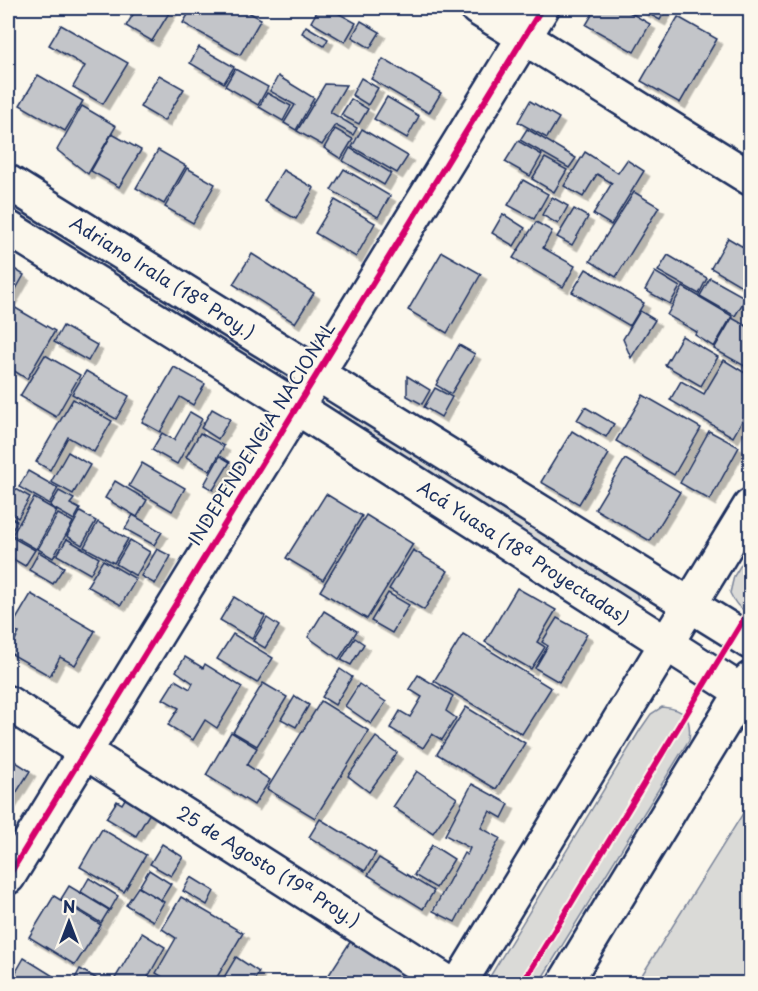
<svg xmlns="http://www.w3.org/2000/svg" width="758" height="991" viewBox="0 0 758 991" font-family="'Playpen Sans',sans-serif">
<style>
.green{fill:#dadad7;stroke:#7a849a;stroke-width:1.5}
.building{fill:#c3c5c9;stroke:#1b2f5e;stroke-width:1.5;filter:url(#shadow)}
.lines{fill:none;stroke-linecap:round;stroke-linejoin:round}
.minor-casing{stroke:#1b2f5e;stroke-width:38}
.tertiary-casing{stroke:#1b2f5e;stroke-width:38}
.minor{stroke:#fbf7ec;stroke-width:33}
.tertiary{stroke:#fbf7ec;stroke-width:33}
.cycleway-casing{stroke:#fbf7ec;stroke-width:10}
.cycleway{stroke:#d6006c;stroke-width:6}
.labels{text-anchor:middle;stroke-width:4.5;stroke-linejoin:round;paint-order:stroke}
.street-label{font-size:18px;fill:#1b2f5e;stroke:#fbf7ec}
</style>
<defs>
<filter id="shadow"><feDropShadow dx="5.5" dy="5.5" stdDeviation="0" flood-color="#0004"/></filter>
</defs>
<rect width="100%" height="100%" fill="#fbf7ec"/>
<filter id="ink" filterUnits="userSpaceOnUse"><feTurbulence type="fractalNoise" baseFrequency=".0167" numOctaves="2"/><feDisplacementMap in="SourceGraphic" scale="12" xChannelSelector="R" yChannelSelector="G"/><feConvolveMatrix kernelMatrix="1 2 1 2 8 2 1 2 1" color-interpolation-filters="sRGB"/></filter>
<g filter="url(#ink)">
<g class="green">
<polygon points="8,199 287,373 289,381 286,384 8,217"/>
<polygon points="339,411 346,411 636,591 638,599 632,604 336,414"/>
<path d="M750 550V612C739 610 735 603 730 593L734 576Z"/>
<path d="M662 707C685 709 692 717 689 740L539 983H486L640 730 651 714Z"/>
<polygon points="750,802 750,983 637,983"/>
</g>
<g class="building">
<polygon points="137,8 172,8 152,41 126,26"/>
<polygon points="192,8 247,8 246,11 261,19 240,55 183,23"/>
<polygon points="319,8 329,8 356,23 345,42 311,22"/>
<polygon points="596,8 631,8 629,12 650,24 634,52 586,25"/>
<polygon points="638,8 667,8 660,20"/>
<polygon points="678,17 717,39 680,103 641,81"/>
<polygon points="361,21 380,32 370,48 352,37"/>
<polygon points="61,25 128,63 103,104 73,87 85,66 49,45"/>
<polygon points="306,26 328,39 324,46 302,33"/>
<polygon points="199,47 234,67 224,83 190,63"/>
<polygon points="383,59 441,93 429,113 371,79"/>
<polygon points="235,69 268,87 258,105 225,86"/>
<polygon points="38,75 83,101 65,131 20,105"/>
<polygon points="159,75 184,89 164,121 140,107"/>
<polygon points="278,76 314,98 296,130 284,123 295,105 270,91"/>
<polygon points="361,78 378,88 368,105 352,95"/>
<polygon points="325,84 346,85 330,112 357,128 353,135 335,125 322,145 297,131"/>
<polygon points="267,93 291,106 283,121 259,107"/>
<polygon points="387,97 419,116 407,138 374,119"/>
<polygon points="351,99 368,109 359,124 341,115"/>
<polygon points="530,101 559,118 547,138 518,122"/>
<polygon points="82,106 116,126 88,174 57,150"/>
<polygon points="335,129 353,139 341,159 324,148"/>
<polygon points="362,129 408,156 397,173 352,147"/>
<polygon points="527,129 576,158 569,168 520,140"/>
<polygon points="112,134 141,150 119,187 91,171"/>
<polygon points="518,141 542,155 530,176 505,162"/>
<polygon points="350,148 391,173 384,185 343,161"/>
<polygon points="158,150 186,166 164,204 136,188"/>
<polygon points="585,152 618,173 627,160 644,171 611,225 593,214 612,183 597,174 583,197 564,186"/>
<polygon points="545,158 567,170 554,192 532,179"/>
<polygon points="187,168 215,184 193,223 165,207"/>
<polygon points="344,169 390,196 378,217 331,190"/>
<polygon points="283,170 314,188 296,219 264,201"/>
<polygon points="523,180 548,194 534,219 508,205"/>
<polygon points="634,192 659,207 616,277 590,261"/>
<polygon points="552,197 568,206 558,224 542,215"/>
<polygon points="335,200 375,223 356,257 315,233"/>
<polygon points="574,209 588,217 572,245 557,237"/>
<polygon points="503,214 525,228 514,246 492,233"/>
<polygon points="536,222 552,231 543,248 575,266 563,287 513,258"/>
<polygon points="728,238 750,251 750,291 711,268"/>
<polygon points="442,252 481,274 447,333 408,310"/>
<polygon points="252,254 314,293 295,323 233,284"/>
<polygon points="668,255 707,278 699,294 658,271"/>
<polygon points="8,265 24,275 8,303"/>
<polygon points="586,269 644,303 630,326 572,292"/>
<polygon points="655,272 680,287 670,304 645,290"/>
<polygon points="710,278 746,298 735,316 700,296"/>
<polygon points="683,287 732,316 714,347 695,335 697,332 667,315"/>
<polygon points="12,306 55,331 27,379 8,367 8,314"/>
<polygon points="640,311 655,320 631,358 623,339"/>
<polygon points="732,318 750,328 750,369 714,349"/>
<polygon points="63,326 97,345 88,361 54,342"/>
<polygon points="682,336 718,357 701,386 665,365"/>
<polygon points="459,345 475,354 451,394 436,385"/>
<polygon points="45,355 80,375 56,417 20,396"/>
<polygon points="724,360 750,376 750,407 733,437 670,400 681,381 704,394"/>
<polygon points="174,367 205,384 193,405 180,397 160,432 142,422"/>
<polygon points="86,371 129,396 116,419 72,394"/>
<polygon points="407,376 430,390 422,404 407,396"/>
<polygon points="435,388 452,397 441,417 424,407"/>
<polygon points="643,395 701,428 674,475 616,441"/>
<polygon points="73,399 112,421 94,452 68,437 50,470 36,462"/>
<polygon points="585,407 614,424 606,437 577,420"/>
<polygon points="212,409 230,419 218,439 201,428"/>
<polygon points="190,412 202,419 177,464 152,450 162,433 174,440"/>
<polygon points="572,431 609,454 579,504 541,482"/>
<polygon points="709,431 739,447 710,500 680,483"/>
<polygon points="200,433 224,446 210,471 186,457"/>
<polygon points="68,452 90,465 73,494 51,482"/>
<polygon points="220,456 230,462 213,490 204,485"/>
<polygon points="625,459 680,492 650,541 595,509"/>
<polygon points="142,463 185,488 172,511 129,486"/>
<polygon points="28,471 58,488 49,504 19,487"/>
<polygon points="115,481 147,500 137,517 105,498"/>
<polygon points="9,485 30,497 18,518 8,512"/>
<polygon points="59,491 74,499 70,504 80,509 74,520 50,506"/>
<polygon points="326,494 362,516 323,580 286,558"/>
<polygon points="34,498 57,511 36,549 12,535"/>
<polygon points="80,512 96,521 82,545 67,536"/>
<polygon points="58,514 73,522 53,558 38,549"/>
<polygon points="133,515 162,532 154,545 125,529"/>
<polygon points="366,515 413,544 367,619 320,591"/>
<polygon points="8,516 17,521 10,534 8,532"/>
<polygon points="98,522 128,539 114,563 84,547"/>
<polygon points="8,535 35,550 25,566 8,556"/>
<polygon points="67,539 99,558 90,574 57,555"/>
<polygon points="130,540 150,552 136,576 116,564"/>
<polygon points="157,549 171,556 155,584 141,576"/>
<polygon points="413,550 448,571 424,610 389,589"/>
<polygon points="39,552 64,567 53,584 29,570"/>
<polygon points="103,560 136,579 121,605 87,586"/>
<polygon points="517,588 556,610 537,642 545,647 531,669 485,642"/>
<polygon points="388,593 409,605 392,633 371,621"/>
<polygon points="31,594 95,631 75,665 60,657 50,676 8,652 19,633 11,628"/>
<polygon points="234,597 265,616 252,639 220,620"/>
<polygon points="324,611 357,631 339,659 308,637"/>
<polygon points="267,618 279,626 265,648 253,641"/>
<polygon points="557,618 587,634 559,682 535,668 548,646 542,642"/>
<polygon points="233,634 273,658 257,683 217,659"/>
<polygon points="463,634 551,688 522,734 434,681"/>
<polygon points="355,638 364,644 351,665 341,660"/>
<polygon points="185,657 203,668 205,664 242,687 217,728 205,720 193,740 168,725 179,708 163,699 175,680 190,689 193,683 176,671"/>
<polygon points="340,669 352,677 335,705 322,697"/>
<polygon points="418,675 453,696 446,711 456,718 442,740 432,734 423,748 390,728 400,711 410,717 422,697 409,689"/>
<polygon points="263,683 287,697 257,746 233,732"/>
<polygon points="359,684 386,702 371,724 345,706"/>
<polygon points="295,696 309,705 296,727 281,719"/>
<polygon points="321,701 369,731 315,818 267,789"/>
<polygon points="466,707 525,743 496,789 437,754"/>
<polygon points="231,732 257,748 247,765 270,780 254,805 206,775"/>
<polygon points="376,737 397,753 369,792 348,776"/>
<polygon points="8,757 30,771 8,806"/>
<polygon points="417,771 457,798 433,833 393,807"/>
<polygon points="472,784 509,804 502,818 490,811 481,828 500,838 455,922 433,911 464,853 467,855 470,848 445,835"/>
<polygon points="128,794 153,808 136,836 106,818 117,801 122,804"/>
<polygon points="320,819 376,853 365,871 309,837"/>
<polygon points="102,829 146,855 124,892 80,867"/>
<polygon points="162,844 183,857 171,876 150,864"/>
<polygon points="432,845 454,859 436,888 414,875"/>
<polygon points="379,858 434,891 423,909 368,875"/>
<polygon points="149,870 171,884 161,900 139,887"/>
<polygon points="191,877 214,891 207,905 183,891"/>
<polygon points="89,878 118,896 110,910 81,892"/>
<polygon points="69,886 109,910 101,923 61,899"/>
<polygon points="138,887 164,902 153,921 126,905"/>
<polygon points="54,896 101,925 75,965 29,937"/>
<polygon points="181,897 243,933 213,984 174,984 156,973 176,938 162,929"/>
<polygon points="142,933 165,947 144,984 119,984 114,980"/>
<polygon points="352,939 414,977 410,984 323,984"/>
<polygon points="236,957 259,972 252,984 220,984"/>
<polygon points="24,958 66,984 9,984"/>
<polygon points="80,969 106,984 73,982"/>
</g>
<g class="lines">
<g class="minor-casing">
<g id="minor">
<polyline points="477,8 750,178"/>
<polyline points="8,182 750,642"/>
<polyline points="8,228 296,407 750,697"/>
<polyline points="8,703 450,984"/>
<polyline points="8,877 542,8"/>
</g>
</g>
<g class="tertiary-casing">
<g id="tertiary">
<polyline points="459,984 750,506"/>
<polyline points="564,984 750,679"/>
</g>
</g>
<use href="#minor" class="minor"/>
<use href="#tertiary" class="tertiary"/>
<g class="cycleway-casing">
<g id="cycleway">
<polyline points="8,877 542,8"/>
<polyline points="522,984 750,609"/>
</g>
</g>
<use href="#cycleway" class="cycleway"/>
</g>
</g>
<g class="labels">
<g class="street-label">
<text transform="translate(162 278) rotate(32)" y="6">Adriano Irala (18ª Proy.)</text>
<text transform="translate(262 434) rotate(-58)" y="6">INDEPENDENCIA NACIONAL</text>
<text transform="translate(523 553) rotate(33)" y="6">Acá Yuasa (18ª Proyectadas)</text>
<text transform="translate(268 867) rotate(32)" y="6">25 de Agosto (19ª Proy.)</text>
</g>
</g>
<rect width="758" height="991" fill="none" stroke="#fbf7ec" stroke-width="30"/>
<rect x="15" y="15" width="728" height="961" fill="none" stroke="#1b2f5e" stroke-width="2" filter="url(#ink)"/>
<g transform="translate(69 922)" stroke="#fbf7ec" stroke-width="4.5" paint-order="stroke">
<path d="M0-4.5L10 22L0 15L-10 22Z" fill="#1b2f5e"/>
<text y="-9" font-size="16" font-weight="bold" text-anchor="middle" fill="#1b2f5e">N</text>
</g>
</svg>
